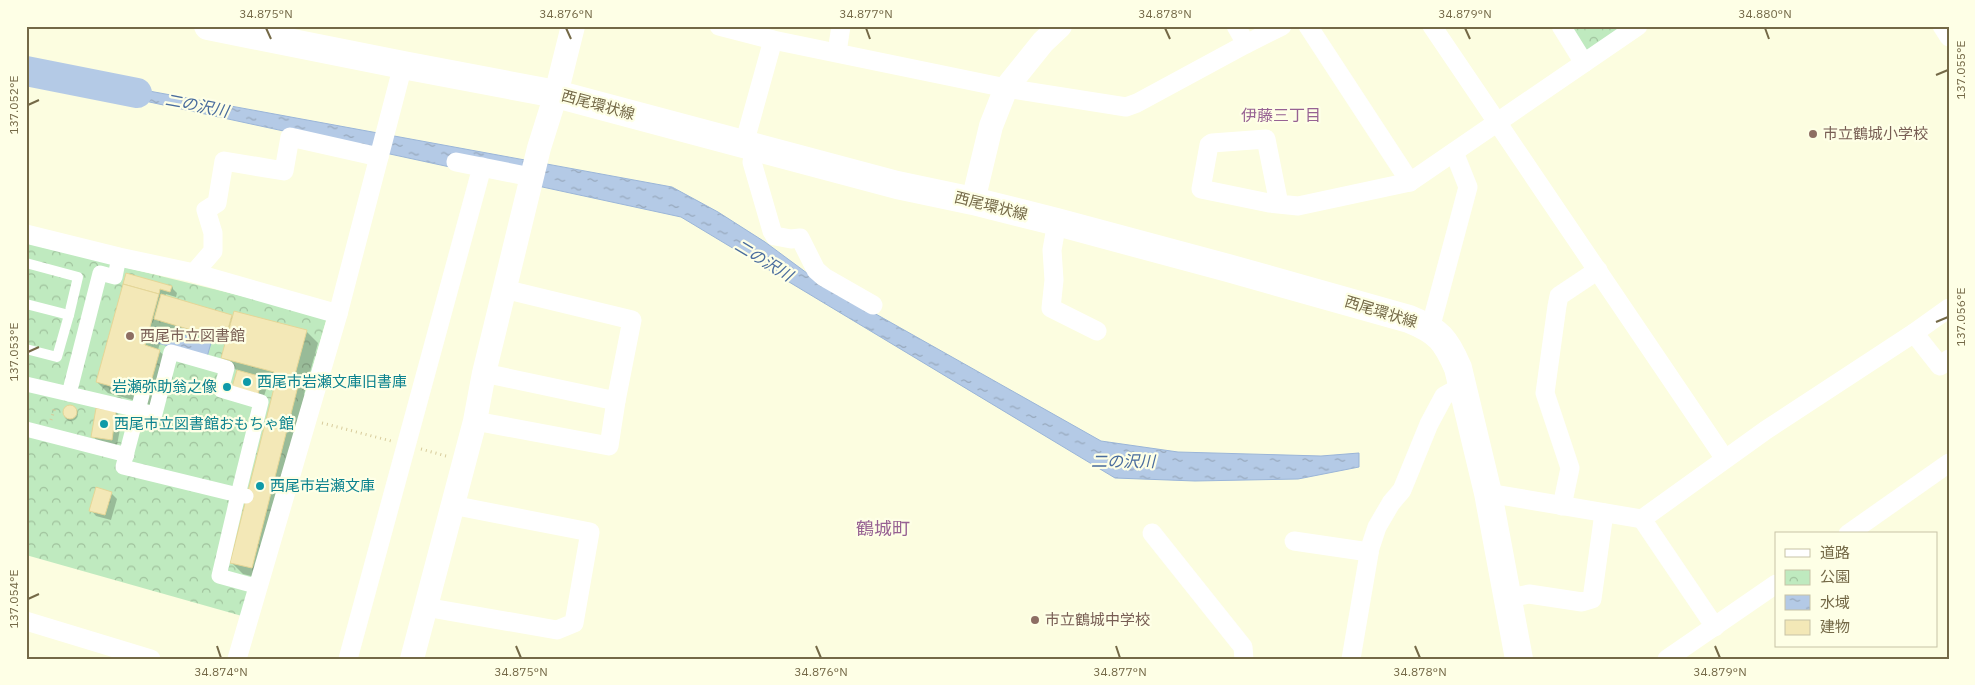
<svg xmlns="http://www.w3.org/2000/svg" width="1975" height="685" viewBox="0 0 1975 685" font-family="'IBM Plex Sans','Noto Sans JP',sans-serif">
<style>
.park{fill:url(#park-crowns)}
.water{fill:url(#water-ripples);stroke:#9ab5d8}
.shadow{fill:#0003}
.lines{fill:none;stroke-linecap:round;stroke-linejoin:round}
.river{stroke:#b4cae6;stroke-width:30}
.building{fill:#f3e8b7;stroke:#e5d697}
.path{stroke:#d7cb9b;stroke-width:3;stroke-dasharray:1 4;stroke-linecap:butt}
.service{stroke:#fff;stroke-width:10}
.pedestrian{stroke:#fff;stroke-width:15}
.minor{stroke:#fff;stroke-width:19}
.tertiary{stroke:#fff;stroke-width:24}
.secondary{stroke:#fff;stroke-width:28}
.ticks{fill:none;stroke:#746947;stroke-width:2}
.education-dot{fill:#8d6e63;stroke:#feffe6;stroke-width:2}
.culture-dot{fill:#0f9aa8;stroke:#feffe6;stroke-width:2}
.labels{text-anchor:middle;stroke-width:4.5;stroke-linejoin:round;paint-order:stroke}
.street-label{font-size:15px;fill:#746947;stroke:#feffe6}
.education-label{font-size:15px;fill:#785e54;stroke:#feffe6;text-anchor:start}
.culture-label{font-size:15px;fill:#0d838f;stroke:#feffe6;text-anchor:start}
.water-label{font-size:16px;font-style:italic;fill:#496c9d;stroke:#feffe6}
.neighbourhood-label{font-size:16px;fill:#976293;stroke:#feffe6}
.quarter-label{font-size:18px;fill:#976293;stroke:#feffe6}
.neatline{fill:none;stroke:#746947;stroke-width:2}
.ticks-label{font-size:12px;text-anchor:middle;fill:#746947}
</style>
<defs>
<pattern id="park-crowns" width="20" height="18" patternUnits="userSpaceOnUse" patternTransform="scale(1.25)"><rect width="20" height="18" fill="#bfeabf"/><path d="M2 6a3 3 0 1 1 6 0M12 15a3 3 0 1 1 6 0" fill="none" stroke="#a0c29d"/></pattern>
<pattern id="water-ripples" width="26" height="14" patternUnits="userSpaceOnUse" patternTransform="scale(1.25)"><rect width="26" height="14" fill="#b4cae6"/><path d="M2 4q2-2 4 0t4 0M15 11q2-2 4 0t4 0" fill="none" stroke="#97a8bc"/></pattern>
</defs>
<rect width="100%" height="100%" fill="#fcfde0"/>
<g class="park">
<polygon points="1571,26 1635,26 1590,57"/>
<polygon points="26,243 327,317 242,616 26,555"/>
</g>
<g class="water">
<polygon points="100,82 672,187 718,212 765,242 819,282 1101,441 1178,452 1321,456 1359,453 1359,467 1298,479 1195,481 1115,478 681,217 94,90"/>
<polygon points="155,327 211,343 207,357 151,341"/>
</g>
<g class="shadow">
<polygon points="126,275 171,287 177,293 176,297 166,294 165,297 231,316 233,318 306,331 318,343 304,394 308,398 263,579 243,574 231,562 277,381 259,376 268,384 263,399 233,386 238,370 234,369 223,358 226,345 164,328 158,350 171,362 158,407 108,393 97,382"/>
<circle cx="71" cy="414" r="7"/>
<polygon points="116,412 122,418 117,445 98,442 93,436"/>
<polygon points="111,493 117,499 111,520 96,516 91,510"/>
</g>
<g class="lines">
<polyline class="river" points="26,71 137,93"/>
</g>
<g class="building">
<polygon points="126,273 172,286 170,292 160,289 159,294 123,284"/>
<polygon points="123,284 159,294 145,345 160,350 147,396 96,382"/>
<polygon points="161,294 232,315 225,340 154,319"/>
<polygon points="234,311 307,330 293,382 273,377 274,372 221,358"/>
<polygon points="237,370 262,377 258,394 232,387"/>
<polygon points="276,380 298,386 252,568 230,563"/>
<circle cx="70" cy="412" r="7"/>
<polygon points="96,408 116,411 112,440 91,437"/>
<polygon points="96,487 112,492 105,515 89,511"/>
</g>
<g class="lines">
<g class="path">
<polyline points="186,340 189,329"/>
<polyline points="51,420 55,407"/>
<polyline points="322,423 391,441"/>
<polyline points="421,449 446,456"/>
</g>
<g class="service">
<polyline points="26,263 78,277 69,315"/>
<polyline points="26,304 69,315 57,357 26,349"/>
</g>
<g class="pedestrian">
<polyline points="26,384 69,394 100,273 115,277 119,257"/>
<polyline points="69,394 155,414 171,352 227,368 221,390 261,402 238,495 246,496"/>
<polyline points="142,395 123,467 238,495 219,576 259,587"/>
<polyline points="26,429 127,455"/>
</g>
<g class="minor">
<polyline points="719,26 773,40 1006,88 1126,107 1137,103 1246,44 1282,26"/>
<polyline points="1236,26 1246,44"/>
<polyline points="1308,26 1410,182"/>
<polyline points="1432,26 1725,459"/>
<polyline points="1561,26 1584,63"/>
<polyline points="1942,26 1949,37"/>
<polyline points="837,52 841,26"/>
<polyline points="744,144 773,40"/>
<polyline points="755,147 752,162 772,231 775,236 791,239 800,238 816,270 824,277 873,305"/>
<polyline points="456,162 531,177"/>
<polyline points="1279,204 1266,139 1212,143 1209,145 1201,189 1269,203 1298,206 1410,182 1638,26"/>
<polyline points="1057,222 1052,250 1054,280 1051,308 1097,331"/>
<polyline points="26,234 119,257 194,273 338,314"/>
<polyline points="194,273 213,251 213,233 206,210 217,203 224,161 284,171 290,137 379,157"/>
<polyline points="1430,329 1468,187 1454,152"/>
<polyline points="1914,333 1940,366 1949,359"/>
<polyline points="484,373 616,401 632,320 504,289"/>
<polyline points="475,421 609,446 616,401"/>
<polyline points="1488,493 1642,519 1766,430 1914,333 1949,308"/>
<polyline points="1562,506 1570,468 1545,393 1557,306 1559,296 1598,270"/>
<polyline points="1642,519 1715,627"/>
<polyline points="1152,533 1243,647 1244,659"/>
<polyline points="1848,534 1949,463"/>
<polyline points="1294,541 1369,552"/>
<polyline points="1506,599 1529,594 1582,602 1592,599 1604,513"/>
<polyline points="425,607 557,630 574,623 590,532 452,505"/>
<polyline points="26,621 151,659"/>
<polyline points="237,659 338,314 403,65"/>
<polyline points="348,659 482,167"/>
<polyline points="1351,659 1370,548 1377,527 1391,503 1402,490 1429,424 1444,396 1462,386"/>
<polyline points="1667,659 1776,584"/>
</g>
<g class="tertiary">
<polyline points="973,201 991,126 1006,88 1043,42 1060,26"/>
<polyline points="412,659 475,421 484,373 539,148 556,94 573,26"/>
</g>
<path class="secondary" d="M208 26 403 65 556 94 897 185 973 201 1057 222 1228 268 1409 319C1439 331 1446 340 1458 368L1488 493 1519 659"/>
</g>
<path class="ticks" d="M266 28 271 39M566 28 571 39M866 28 870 39M1165 28 1170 39M1465 28 1470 39M1765 28 1769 39M1936 75 1948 70M28 105 39 100M1936 322 1948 317M28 352 39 347M28 599 39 594M217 646 221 658M516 646 521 658M816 646 821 658M1116 646 1120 658M1415 646 1420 658M1715 646 1720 658"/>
<g class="education-dot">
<circle cx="1813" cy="134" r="5"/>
<circle cx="130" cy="336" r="5"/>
<circle cx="1035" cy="620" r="5"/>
</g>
<g class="culture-dot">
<circle cx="247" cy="382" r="5"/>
<circle cx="227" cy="387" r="5"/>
<circle cx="104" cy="424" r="5"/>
<circle cx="260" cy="486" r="5"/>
</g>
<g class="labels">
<g class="street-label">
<text transform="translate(598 105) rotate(15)" y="5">西尾環状線</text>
<text transform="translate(991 206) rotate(14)" y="5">西尾環状線</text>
<text transform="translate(1381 312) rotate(17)" y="5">西尾環状線</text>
</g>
<g class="education-label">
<text x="1823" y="139">市立鶴城小学校</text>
<text x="140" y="341">西尾市立図書館</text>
<text x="1045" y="625">市立鶴城中学校</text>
</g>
<g class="culture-label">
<text x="257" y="387">西尾市岩瀬文庫旧書庫</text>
<text x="217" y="392" text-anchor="end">岩瀬弥助翁之像</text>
<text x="114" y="429">西尾市立図書館おもちゃ館</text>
<text x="270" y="491">西尾市岩瀬文庫</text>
</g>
<g class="water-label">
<text transform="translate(197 105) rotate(11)" y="6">二の沢川</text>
<text transform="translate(764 260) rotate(31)" y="6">二の沢川</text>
<text x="1123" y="467">二の沢川</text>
</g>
<g class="neighbourhood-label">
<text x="1281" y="121">伊藤三丁目</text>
</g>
<g class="quarter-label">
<text x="883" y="535">鶴城町</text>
</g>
</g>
<rect width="1975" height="685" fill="none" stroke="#feffe6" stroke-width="55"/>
<rect x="1775" y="532" width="162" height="115" fill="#feffe6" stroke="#c7c3a6"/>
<rect x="1785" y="549" width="25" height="8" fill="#ffffff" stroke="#c7c3a6"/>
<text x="1820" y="558" font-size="15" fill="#746947">道路</text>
<rect x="1785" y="570" width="25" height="15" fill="url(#park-crowns)" stroke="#c7c3a6"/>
<text x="1820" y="582" font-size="15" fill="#746947">公園</text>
<rect x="1785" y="595" width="25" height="15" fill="url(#water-ripples)" stroke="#c7c3a6"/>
<text x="1820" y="608" font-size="15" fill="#746947">水域</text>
<rect x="1785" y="620" width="25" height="15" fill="#f3e8b7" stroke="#c7c3a6"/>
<text x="1820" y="632" font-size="15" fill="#746947">建物</text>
<rect x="28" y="28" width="1920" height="630" class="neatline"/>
<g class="ticks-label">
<text x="266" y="18">34.875°N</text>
<text x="566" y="18">34.876°N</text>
<text x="866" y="18">34.877°N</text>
<text x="1165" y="18">34.878°N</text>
<text x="1465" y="18">34.879°N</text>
<text x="1765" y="18">34.880°N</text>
<text transform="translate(1961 70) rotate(-90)" y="4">137.055°E</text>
<text transform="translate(14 105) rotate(-90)" y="4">137.052°E</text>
<text transform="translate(1961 317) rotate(-90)" y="4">137.056°E</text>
<text transform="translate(14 352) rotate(-90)" y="4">137.053°E</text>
<text transform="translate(14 599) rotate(-90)" y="4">137.054°E</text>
<text x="221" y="676">34.874°N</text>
<text x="521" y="676">34.875°N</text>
<text x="821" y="676">34.876°N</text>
<text x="1120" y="676">34.877°N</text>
<text x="1420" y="676">34.878°N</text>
<text x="1720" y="676">34.879°N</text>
</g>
</svg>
